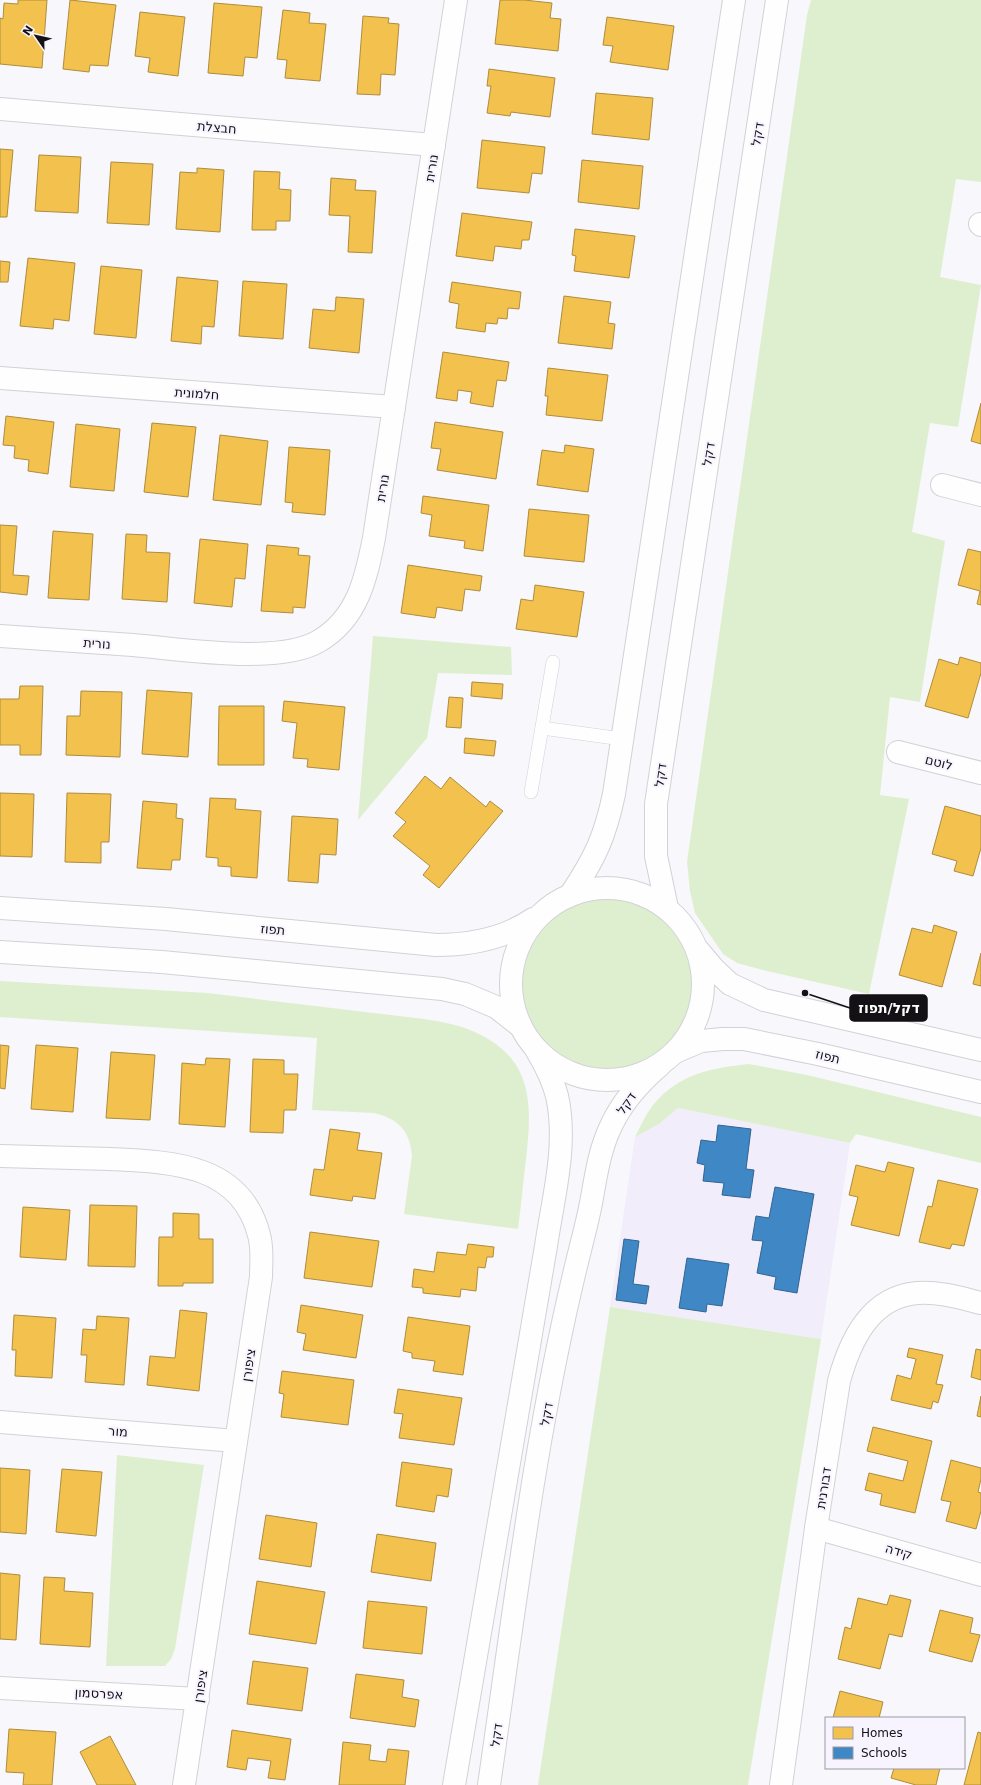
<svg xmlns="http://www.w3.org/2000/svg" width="981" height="1785" viewBox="0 0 981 1785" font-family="'DejaVu Sans','Noto Sans Hebrew',sans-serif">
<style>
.built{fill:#f1edfa}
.green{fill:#deefcf}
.homes{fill:#f2c14e;stroke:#af8c3d}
.schools{fill:#3f88c5;stroke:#326490}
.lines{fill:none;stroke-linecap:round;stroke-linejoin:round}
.lane-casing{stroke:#d2d1d5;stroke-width:14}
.street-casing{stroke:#d2d1d5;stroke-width:24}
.secondary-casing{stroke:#d2d1d5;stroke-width:24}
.lane{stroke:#fefeff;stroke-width:13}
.street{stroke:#fefeff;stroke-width:22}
.secondary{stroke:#fefeff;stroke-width:22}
.labels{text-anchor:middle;stroke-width:4;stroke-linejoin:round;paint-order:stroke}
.street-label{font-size:13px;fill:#131115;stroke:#f7f4ff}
.leader{fill:none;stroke:#131115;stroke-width:1.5}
.callout-dot{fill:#131115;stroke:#f7f4ff;stroke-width:1.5}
.callout{fill:#131115;stroke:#131115;stroke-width:1.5}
.callout-label{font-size:14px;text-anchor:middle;font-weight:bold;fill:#fff}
</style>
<rect width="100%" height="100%" fill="#f8f7fc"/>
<polygon class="built" points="678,1108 850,1143 821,1339 610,1307 635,1137 659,1124"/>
<g class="green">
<polygon points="811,0 981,0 981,182 956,179 940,277 981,285 958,427 930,423 912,532 945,541 920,702 890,697 880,795 909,799 869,994 767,971 737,963 723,954 695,913 690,891 687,862 807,15"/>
<polygon points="373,636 511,647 512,675 438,673 427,738 358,820"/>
<circle cx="607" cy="984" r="89"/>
<path d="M0 981 207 993 424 1019C442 1022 462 1025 479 1034 534 1061 532 1106 526 1159 523 1183 521 1206 518 1229L404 1214 412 1156C410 1131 399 1119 374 1113L312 1110 317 1038 0 1017Z"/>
<path d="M749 1064 807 1075 981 1117V1163L856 1134 850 1143 678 1108 659 1124 635 1137C641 1126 646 1113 654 1104 679 1074 711 1068 749 1064Z"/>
<polygon points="610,1307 821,1339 748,1785 538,1785"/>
<polygon points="117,1455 204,1465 175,1649 171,1659 165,1666 106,1666"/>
</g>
<g class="homes">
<polygon points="18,0 47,0 42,68 0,64 0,18 3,19 4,3 18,4"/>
<polygon points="70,0 116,5 108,66 90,65 89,72 63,69"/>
<polygon points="500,0 524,0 552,3 550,18 561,19 558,51 495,44"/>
<polygon points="214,3 262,7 257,58 245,57 243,76 208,73"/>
<polygon points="283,10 310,13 309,23 326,24 320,81 285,78 287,60 277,59"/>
<polygon points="140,12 185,17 178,76 148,72 150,58 135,56"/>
<polygon points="363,16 389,18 388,23 399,24 395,75 381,74 380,95 357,94"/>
<polygon points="607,17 674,26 668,70 610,62 613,46 603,45"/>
<polygon points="489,69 555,78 550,117 511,112 510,116 487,113 491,86 487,86"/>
<polygon points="596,93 653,98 649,140 592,134"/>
<polygon points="482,140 545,147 542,174 532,173 529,193 477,188"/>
<polygon points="0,149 13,150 7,217 0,217"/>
<polygon points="39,155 81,157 78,213 35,211"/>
<polygon points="582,160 643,166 639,209 578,202"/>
<polygon points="111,162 153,164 149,225 107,223"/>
<polygon points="197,168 224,170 220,232 176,229 180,172 197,173"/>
<polygon points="254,171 280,172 279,189 291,190 290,221 276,221 276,230 252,230"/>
<polygon points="331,178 356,180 355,190 376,191 372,253 348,252 350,216 329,215"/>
<polygon points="462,213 532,222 529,240 522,240 521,249 495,246 493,261 456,256"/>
<polygon points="575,229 635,236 629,278 574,271 576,256 572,255"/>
<polygon points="28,258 75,263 69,321 54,319 53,329 20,326"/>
<polygon points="0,261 10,262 8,282 0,282"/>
<polygon points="101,266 142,270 136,338 94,334"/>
<polygon points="177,277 218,281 214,327 202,326 201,344 171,341"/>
<polygon points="243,281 287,284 283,339 239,336"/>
<polygon points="452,282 521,292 519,309 508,308 507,319 498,318 497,324 486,323 485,332 456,328 459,304 449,302"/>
<polygon points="564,296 611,302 608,323 615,324 612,349 558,343"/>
<polygon points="336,297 364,299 359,353 309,348 313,309 335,311"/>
<polygon points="443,352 509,362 506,381 497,380 493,407 470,403 472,392 458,390 457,401 436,398"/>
<polygon points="548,368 608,375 602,421 546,415 548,396 545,396"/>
<polygon points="981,403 981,444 971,441"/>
<polygon points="6,416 54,422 48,474 28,471 29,460 14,458 15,446 3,445"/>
<polygon points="435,422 503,432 496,479 437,470 441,449 431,448"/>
<polygon points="152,423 196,427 188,497 144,492"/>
<polygon points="76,424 120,429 114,491 70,487"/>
<polygon points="220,435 268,441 261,505 213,500"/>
<polygon points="565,445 594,449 588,492 537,485 542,450 564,453"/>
<polygon points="289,447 330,450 325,515 292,512 293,503 285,502"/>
<polygon points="423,496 489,505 483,551 464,548 465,541 429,536 432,515 421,513"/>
<polygon points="529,509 589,515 584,562 524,556"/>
<polygon points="0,525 17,526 13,575 29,576 27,595 0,592"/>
<polygon points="53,531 93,534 89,600 48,598"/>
<polygon points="126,534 147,535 146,552 170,553 167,602 122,599"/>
<polygon points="200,539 248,544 245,579 235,578 232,607 194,603"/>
<polygon points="267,545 299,548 298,555 310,556 305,608 293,607 293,613 261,611"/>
<polygon points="968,549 981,552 981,605 977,604 980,591 958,585"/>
<polygon points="408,565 482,576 480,591 465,589 462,611 437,607 435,618 401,613"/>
<polygon points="535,585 584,592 577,637 516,629 521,599 533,601"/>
<polygon points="960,657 981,663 981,673 968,718 925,706 939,659 958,665"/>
<polygon points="472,682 503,684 502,699 471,696"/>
<polygon points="20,686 43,686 41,755 20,755 20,745 0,745 0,699 19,699"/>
<polygon points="147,690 192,693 188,757 142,754"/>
<polygon points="81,691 122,692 120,757 66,755 67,716 80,716"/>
<polygon points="449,697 463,698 461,728 446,727"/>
<polygon points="284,701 345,707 339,770 307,767 308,759 293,758 297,723 282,721"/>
<polygon points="219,706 264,706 264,765 218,765"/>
<polygon points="465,738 496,741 494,756 464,753"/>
<polygon points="425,776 441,789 450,777 486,807 490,801 503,811 439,888 423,875 430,866 393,836 406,822 395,813"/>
<polygon points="0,793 34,794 32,857 0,856"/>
<polygon points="67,793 111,794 109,842 101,842 101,863 65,862"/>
<polygon points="210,798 236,799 235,809 261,811 257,878 231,876 231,867 218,866 218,858 206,857"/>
<polygon points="143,801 177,804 176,818 183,819 180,860 172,860 171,870 137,868"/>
<polygon points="945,806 981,816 981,848 973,876 954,871 957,861 932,854"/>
<polygon points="292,816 338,819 336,855 320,854 318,883 288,881"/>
<polygon points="934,925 957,932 942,987 899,975 912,928 932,933"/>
<polygon points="981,953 981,986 973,984"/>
<polygon points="0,1045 9,1046 5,1089 0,1088"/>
<polygon points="36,1045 78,1048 73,1112 31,1109"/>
<polygon points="111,1052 155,1055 150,1120 106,1118"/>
<polygon points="206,1058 230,1059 225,1127 179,1124 182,1063 205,1065"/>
<polygon points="253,1059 284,1060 284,1074 298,1074 296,1110 284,1110 283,1133 250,1132"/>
<polygon points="330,1129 360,1133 357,1150 382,1153 375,1199 353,1196 352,1201 310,1195 314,1169 324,1170"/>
<polygon points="888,1162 914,1168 899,1236 851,1225 858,1197 849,1195 856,1165 885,1172"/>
<polygon points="938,1180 978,1189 964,1246 952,1244 950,1249 919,1242 928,1206 932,1207"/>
<polygon points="90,1205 137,1206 135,1267 88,1266"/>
<polygon points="23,1207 70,1210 66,1260 20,1257"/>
<polygon points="173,1213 199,1214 199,1239 213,1239 213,1283 183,1283 183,1286 158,1286 159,1237 173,1237"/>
<polygon points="310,1232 379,1241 372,1287 304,1278"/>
<polygon points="468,1244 494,1247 493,1257 487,1257 485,1268 478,1267 476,1291 461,1289 460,1297 423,1293 423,1288 412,1287 414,1269 434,1272 437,1252 466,1255"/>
<polygon points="301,1305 363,1315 356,1358 303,1350 306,1334 297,1332"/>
<polygon points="180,1310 207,1313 199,1391 147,1385 150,1356 175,1358"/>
<polygon points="14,1315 56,1318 52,1378 15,1376 16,1350 12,1350"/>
<polygon points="97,1316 129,1318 124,1385 85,1382 87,1355 81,1355 83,1329 96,1330"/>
<polygon points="408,1317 470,1326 463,1375 433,1371 435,1361 412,1358 412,1353 403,1351"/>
<polygon points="909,1348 943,1355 936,1384 943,1385 938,1403 933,1401 931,1409 891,1400 897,1375 911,1379 916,1359 907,1357"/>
<polygon points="976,1349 981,1350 981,1380 971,1377"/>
<polygon points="282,1371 354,1380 348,1425 281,1417 284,1394 279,1393"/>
<polygon points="398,1389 462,1398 454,1445 399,1438 403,1414 394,1413"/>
<polygon points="981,1396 981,1417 977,1416"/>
<polygon points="873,1427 932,1441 915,1513 880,1505 882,1494 865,1490 869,1473 903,1481 908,1461 867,1451"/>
<polygon points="951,1460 981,1468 981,1479 978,1492 981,1493 981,1511 976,1529 946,1521 951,1502 941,1500"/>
<polygon points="402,1462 452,1469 448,1497 437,1495 434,1512 396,1506"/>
<polygon points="0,1468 30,1470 26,1534 0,1532"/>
<polygon points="62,1469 102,1472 96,1536 56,1532"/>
<polygon points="266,1515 317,1523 311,1567 259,1559"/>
<polygon points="377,1534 436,1543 431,1581 371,1572"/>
<polygon points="0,1573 20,1575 16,1640 0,1639"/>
<polygon points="44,1577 65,1578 64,1591 93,1593 90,1647 40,1644"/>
<polygon points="257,1581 325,1592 316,1644 249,1634"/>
<polygon points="890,1595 911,1600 902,1637 889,1634 880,1669 838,1659 845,1627 851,1629 858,1598 887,1605"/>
<polygon points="368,1601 427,1607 422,1654 363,1648"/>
<polygon points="940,1610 973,1618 970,1633 980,1635 972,1662 929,1651"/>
<polygon points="253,1661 308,1668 302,1711 247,1704"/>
<polygon points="356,1674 404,1680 402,1697 419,1700 415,1727 350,1718"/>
<polygon points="840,1691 883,1702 879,1718 833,1718"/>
<polygon points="9,1729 56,1732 52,1785 23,1785 24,1773 6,1772"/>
<polygon points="232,1730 291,1739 285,1780 268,1778 271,1761 248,1758 246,1770 227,1767"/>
<polygon points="978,1732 981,1733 981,1785 964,1785"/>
<polygon points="110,1736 136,1785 97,1785 80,1752"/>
<polygon points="343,1742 371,1745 369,1760 386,1762 388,1749 409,1751 405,1785 339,1785"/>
<polygon points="894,1768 940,1768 936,1785 916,1785 891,1778"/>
</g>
<g class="schools">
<polygon points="718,1125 751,1129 746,1169 754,1170 750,1198 722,1195 724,1183 703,1181 705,1165 697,1163 701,1140 716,1142"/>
<polygon points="775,1187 814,1194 797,1293 774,1289 776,1277 757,1273 763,1241 752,1240 756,1216 769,1218"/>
<polygon points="624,1239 639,1241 633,1284 649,1286 646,1304 616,1300"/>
<polygon points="687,1258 729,1264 722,1306 707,1304 706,1312 679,1308"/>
</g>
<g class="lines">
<g class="lane-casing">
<g id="lane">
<polyline points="542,728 622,739"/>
<polyline points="531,792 553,662"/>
</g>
</g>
<g class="street-casing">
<g id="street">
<polyline points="0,109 434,145"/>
<polyline points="980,224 981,225"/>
<polyline points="0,378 394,407"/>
<polyline points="942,485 981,495"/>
<path d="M0 636C44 639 89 642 133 645 181 649 279 665 319 641 358 618 366 578 374 538L456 0"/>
<polyline points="898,752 981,773"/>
<path d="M571 894C595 858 605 837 614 794L734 0"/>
<polyline points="667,908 656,856 656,804 777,0"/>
<path d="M0 1156C37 1157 73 1158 110 1159 170 1162 241 1163 259 1235 263 1248 261 1263 261 1277L184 1785"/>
<polyline points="0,1422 236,1441"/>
<polyline points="816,1528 981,1575"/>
<polyline points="0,1688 198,1699"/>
<path d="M781 1785 816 1528 839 1381C850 1341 870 1297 917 1293 938 1291 961 1298 981 1303"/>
</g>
</g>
<g class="secondary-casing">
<g id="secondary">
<circle cx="607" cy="984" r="96"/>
<path d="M0 908 166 919 436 945C471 945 504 939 533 919"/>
<polyline points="698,950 714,969 730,984 764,1000 981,1050"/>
<polyline points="0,952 162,962 442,989 465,994 496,1007 519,1025"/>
<polyline points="675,1052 701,1041 723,1039 744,1039 818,1054 981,1092"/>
<path d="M454 1785 546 1246C553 1198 568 1145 557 1096 553 1080 546 1066 537 1051"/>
<path d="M489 1785C515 1606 536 1425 580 1250 584 1234 588 1219 591 1203 596 1176 599 1151 611 1126 622 1102 640 1082 660 1065"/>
</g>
</g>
<use href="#lane" class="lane"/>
<use href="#street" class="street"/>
<use href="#secondary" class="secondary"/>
</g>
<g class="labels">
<g class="street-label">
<text transform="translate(217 127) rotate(5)" y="5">חבצלת</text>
<text transform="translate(757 134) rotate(-81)" y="5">דקל</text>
<text transform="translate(431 168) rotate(-81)" y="5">נורית</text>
<text transform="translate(197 393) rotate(4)" y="5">חלמונית</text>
<text transform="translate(708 454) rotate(-81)" y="5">דקל</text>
<text transform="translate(382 488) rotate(-81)" y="5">נורית</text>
<text transform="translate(97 643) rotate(4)" y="5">נורית</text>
<text transform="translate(939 762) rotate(14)" y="5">לוטם</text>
<text transform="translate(660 775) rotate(-82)" y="5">דקל</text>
<text transform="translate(273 929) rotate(5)" y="5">תפוז</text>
<text transform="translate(828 1056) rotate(13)" y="5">תפוז</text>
<text transform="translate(626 1103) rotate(-55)" y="5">דקל</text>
<text transform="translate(248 1365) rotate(-81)" y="5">ציפורן</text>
<text transform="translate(546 1414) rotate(-80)" y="5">דקל</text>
<text transform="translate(118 1431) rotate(4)" y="5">מור</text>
<text transform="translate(823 1488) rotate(-81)" y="5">דבורנית</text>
<text transform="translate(899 1551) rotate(16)" y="5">קידה</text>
<text transform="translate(200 1686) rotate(-81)" y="5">ציפורן</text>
<text transform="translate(99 1693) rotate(3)" y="5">אפרסמון</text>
<text transform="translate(496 1735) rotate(-82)" y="5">דקל</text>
</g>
</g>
<path class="leader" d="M805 993L850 1008"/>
<circle class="callout-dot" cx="805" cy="993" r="4"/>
<rect class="callout" x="850" y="995" width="77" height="26" rx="4"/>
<g class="callout-label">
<text x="889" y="1013">דקל/תפוז</text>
</g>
<rect x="825" y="1717" width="140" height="52" fill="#f7f4ff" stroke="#9c99a1"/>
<rect x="833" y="1727" width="20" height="12" fill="#f2c14e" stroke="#9c99a1"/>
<text x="861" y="1737" font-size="12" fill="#131115">Homes</text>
<rect x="833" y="1747" width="20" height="12" fill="#3f88c5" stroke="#9c99a1"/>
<text x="861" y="1757" font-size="12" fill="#131115">Schools</text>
<g transform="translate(36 36) rotate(304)" stroke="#f7f4ff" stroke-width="3" paint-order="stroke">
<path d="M0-3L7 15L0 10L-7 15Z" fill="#131115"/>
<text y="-6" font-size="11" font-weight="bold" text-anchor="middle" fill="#131115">N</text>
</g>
</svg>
